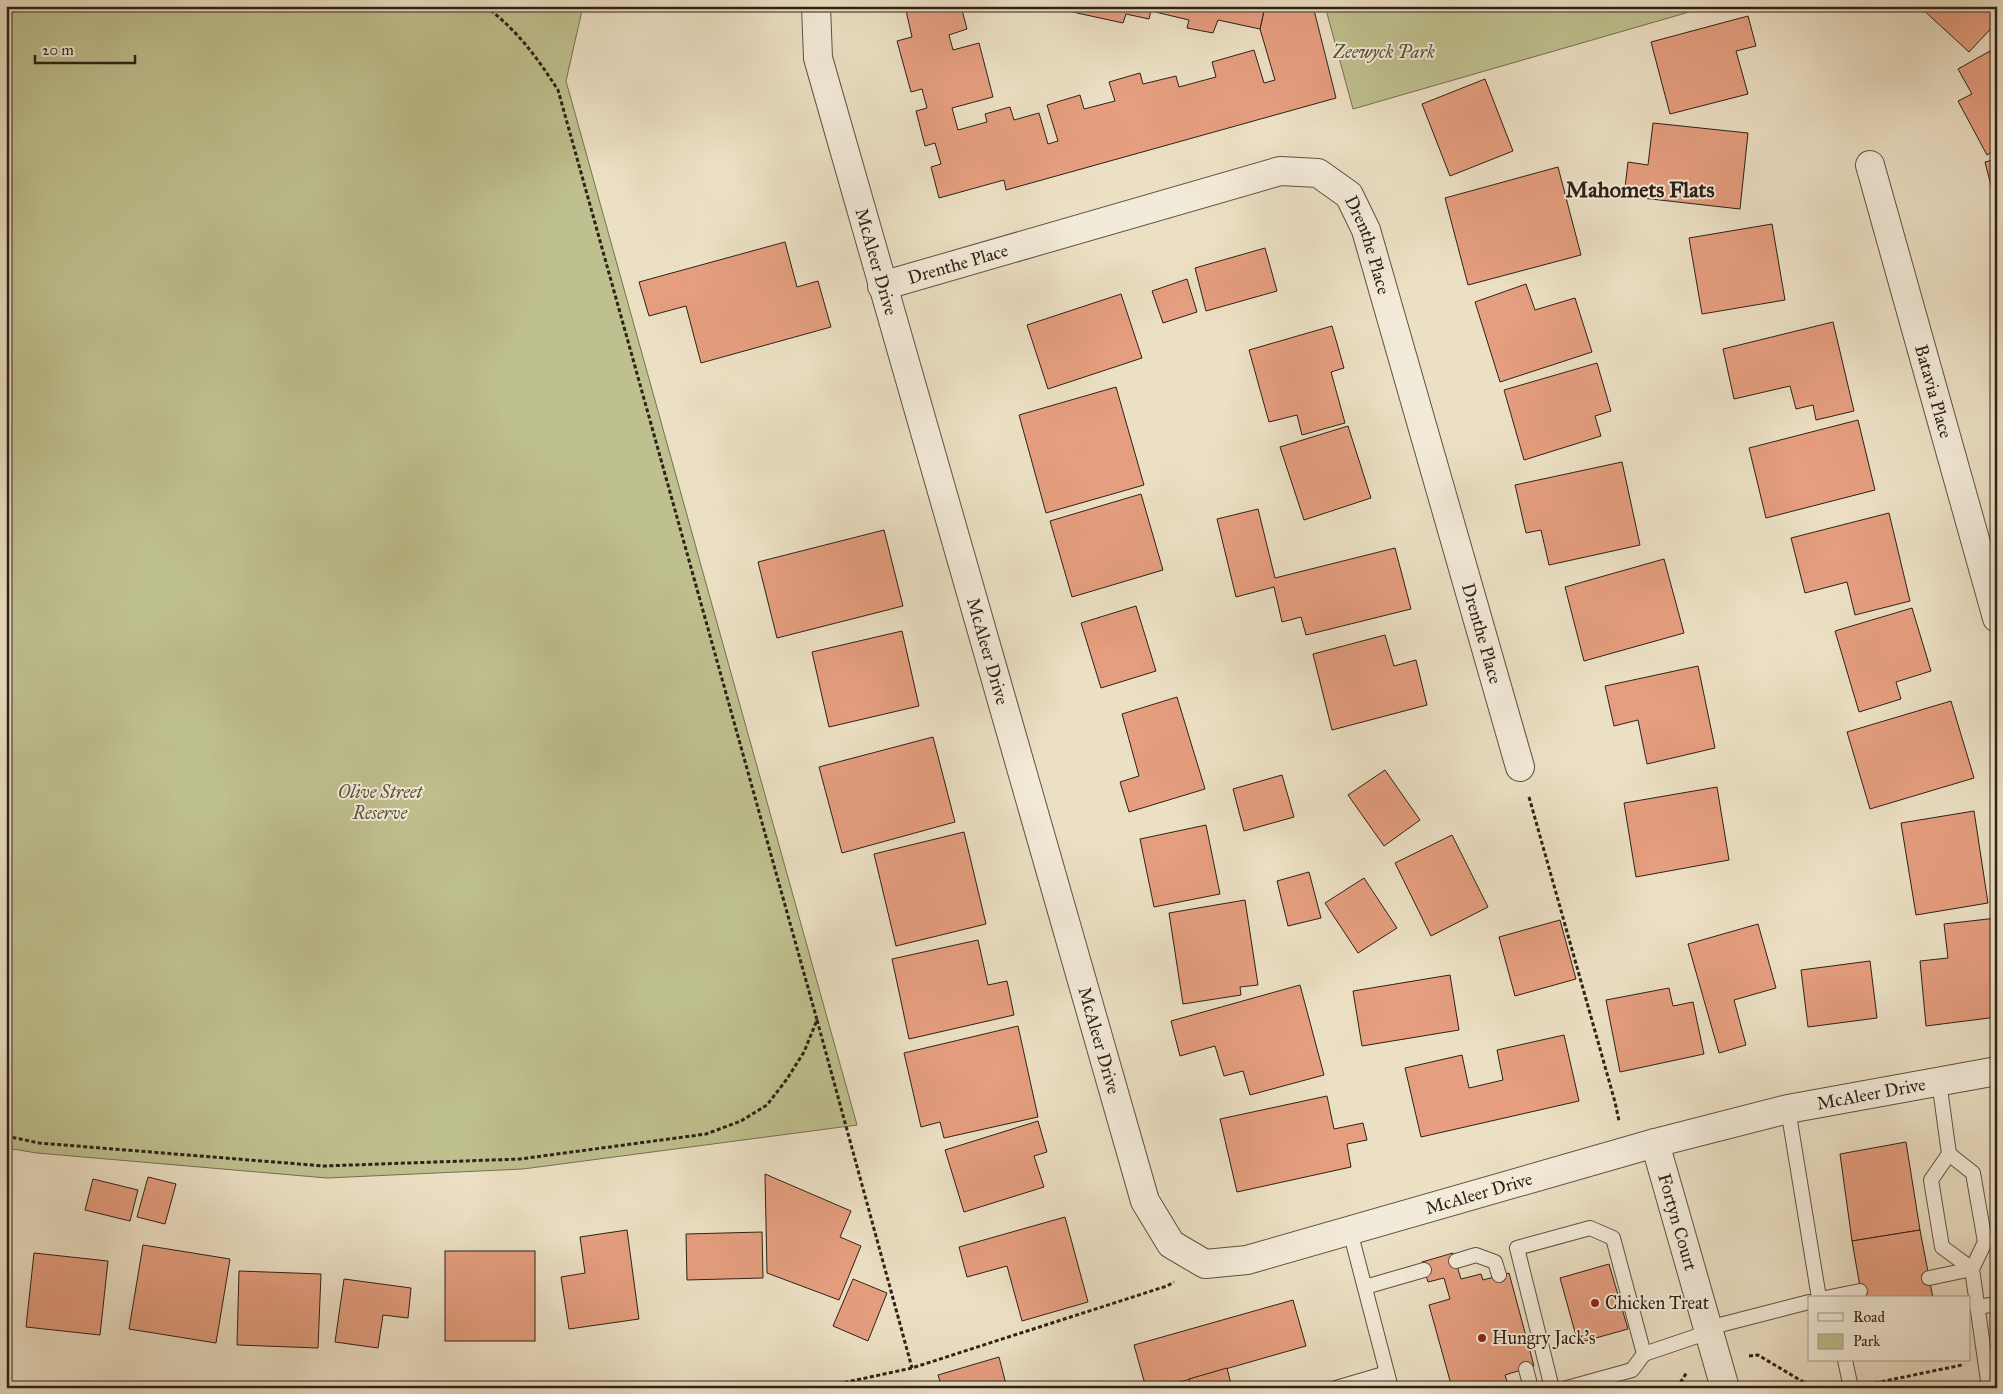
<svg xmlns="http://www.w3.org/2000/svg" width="2003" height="1394" viewBox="0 0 2003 1394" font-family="'IM FELL Great Primer',serif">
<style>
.green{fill:#bfc08f;stroke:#767052}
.building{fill:#e59e7f;stroke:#2e2116}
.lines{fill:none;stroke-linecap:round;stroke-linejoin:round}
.service-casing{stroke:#5e5142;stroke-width:16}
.minor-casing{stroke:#5e5142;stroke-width:30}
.path{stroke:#2e2116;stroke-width:3;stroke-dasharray:4 2.5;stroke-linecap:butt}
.service{stroke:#f3ebd9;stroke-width:14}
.minor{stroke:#f3ebd9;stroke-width:28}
.poi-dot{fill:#8f2418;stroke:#f3ebd9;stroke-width:2}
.labels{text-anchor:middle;stroke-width:4;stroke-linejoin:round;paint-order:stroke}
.park-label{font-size:18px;font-style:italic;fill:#5a513a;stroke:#f3ebd9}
.street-label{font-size:18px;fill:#2e2116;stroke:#f3ebd9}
.poi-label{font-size:18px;fill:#2e2116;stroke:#f3ebd9;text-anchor:start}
.district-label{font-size:22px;font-weight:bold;fill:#2e2116;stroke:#f3ebd9}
</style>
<rect width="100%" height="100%" fill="#ece0c4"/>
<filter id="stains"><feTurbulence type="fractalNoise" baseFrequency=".004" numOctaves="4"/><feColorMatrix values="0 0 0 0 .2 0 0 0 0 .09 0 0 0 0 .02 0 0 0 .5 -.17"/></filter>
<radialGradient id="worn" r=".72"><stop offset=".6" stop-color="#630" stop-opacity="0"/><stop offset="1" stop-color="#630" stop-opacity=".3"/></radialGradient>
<g class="green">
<polygon points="6,6 583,6 566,81 857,1125 523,1169 327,1178 37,1153 6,1148"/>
<polygon points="1325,6 1710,6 1353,109"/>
</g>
<g class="building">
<polygon points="905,6 961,6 967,29 949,35 953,50 979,43 993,97 952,108 958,130 987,122 985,114 1010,107 1014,120 1039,113 1048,144 1058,141 1047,105 1080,95 1084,109 1115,101 1109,82 1140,73 1143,84 1176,76 1179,87 1216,77 1212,62 1254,50 1264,83 1275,80 1260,29 1265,6 1313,6 1336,98 1006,190 1004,180 939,198 931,167 941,164 935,143 925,146 916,111 927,108 922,89 911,92 897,41 912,37"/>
<polygon points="1045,6 1265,6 1260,29 1218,20 1213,33 1187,28 1189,20 1151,11 1149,19 1126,14 1123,23"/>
<polygon points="1919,6 1997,6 1997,22 1969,52"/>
<polygon points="1748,16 1756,46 1736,51 1748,94 1670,114 1651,42"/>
<polygon points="1990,51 1997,63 1997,149 1987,155 1958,101 1972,94 1958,69"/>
<polygon points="1485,79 1513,151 1450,176 1422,104"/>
<polygon points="1653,123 1748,133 1740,209 1624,196 1628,162 1648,165"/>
<polygon points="1997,159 1997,209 1985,162"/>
<polygon points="1558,167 1581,255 1468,285 1445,198"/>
<polygon points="1772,224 1785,300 1702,314 1689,238"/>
<polygon points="785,242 797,287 818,281 831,327 701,363 686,306 649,316 639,282"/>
<polygon points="1265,248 1277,291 1206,311 1195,268"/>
<polygon points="1997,276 1997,295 1992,277"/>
<polygon points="1187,279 1197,312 1163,323 1152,291"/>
<polygon points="1526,284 1535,310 1575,298 1592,352 1500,382 1475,302"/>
<polygon points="1121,294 1142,358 1048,389 1027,325"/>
<polygon points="1833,322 1854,411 1816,420 1813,405 1796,409 1790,386 1734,399 1723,349"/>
<polygon points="1332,326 1344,368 1331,372 1345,423 1302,435 1297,415 1269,422 1249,350"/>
<polygon points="1597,363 1611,411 1595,416 1601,436 1524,460 1504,390"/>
<polygon points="1116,387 1144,485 1046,513 1019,415"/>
<polygon points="1858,420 1875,490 1766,518 1749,448"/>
<polygon points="1348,426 1371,498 1304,520 1280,447"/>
<polygon points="1622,462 1640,545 1549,565 1541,530 1526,533 1515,485"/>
<polygon points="1141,494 1163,570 1072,597 1050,521"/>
<polygon points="1258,509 1275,578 1395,548 1411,609 1306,635 1301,617 1282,622 1274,587 1236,597 1217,519"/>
<polygon points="1889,513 1910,601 1855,615 1847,582 1805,593 1791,538"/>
<polygon points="884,530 903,606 777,638 758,562"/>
<polygon points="1664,559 1684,633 1584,661 1565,587"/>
<polygon points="1136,606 1156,671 1101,688 1081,623"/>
<polygon points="1912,608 1931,671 1896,682 1901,699 1859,712 1835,631"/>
<polygon points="902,631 919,706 829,727 812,652"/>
<polygon points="1385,635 1394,666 1416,660 1427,705 1332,730 1313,654"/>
<polygon points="1698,666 1715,748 1647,764 1638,720 1614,726 1605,686"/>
<polygon points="1177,697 1205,789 1129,812 1120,782 1139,776 1122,714"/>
<polygon points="1951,701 1974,778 1870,809 1847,732"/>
<polygon points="933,737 955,822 842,853 819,767"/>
<polygon points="1385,770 1420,820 1384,846 1348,795"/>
<polygon points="1282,775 1294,817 1244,831 1233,789"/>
<polygon points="1717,787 1729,860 1636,877 1624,803"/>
<polygon points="1974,811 1988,903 1916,915 1901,823"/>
<polygon points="1206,825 1220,894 1154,907 1140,839"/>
<polygon points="964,832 986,924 896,946 874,854"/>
<polygon points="1452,835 1488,907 1431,936 1395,863"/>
<polygon points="1309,872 1321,918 1288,926 1277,881"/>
<polygon points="1364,878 1397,928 1358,953 1325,903"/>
<polygon points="1245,900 1258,985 1240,987 1241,995 1183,1004 1169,913"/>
<polygon points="1997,918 1997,1017 1926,1026 1920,961 1948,958 1944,924"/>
<polygon points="1560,920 1576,979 1515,996 1499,937"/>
<polygon points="1758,924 1776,988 1734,1000 1746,1045 1719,1053 1688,944"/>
<polygon points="978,940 988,985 1007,981 1014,1015 909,1039 892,959"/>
<polygon points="1870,961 1877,1018 1808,1027 1801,970"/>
<polygon points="1450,975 1459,1030 1362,1046 1353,991"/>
<polygon points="1300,985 1324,1075 1250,1095 1243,1071 1224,1076 1215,1046 1180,1056 1171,1021"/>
<polygon points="1669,988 1673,1006 1693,1002 1704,1054 1620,1072 1606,1000"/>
<polygon points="1018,1026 1038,1117 944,1138 940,1122 921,1127 904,1053"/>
<polygon points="1564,1035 1579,1101 1421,1137 1405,1068 1462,1055 1469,1088 1503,1080 1497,1050"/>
<polygon points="1327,1096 1334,1129 1363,1123 1367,1140 1347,1144 1351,1167 1237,1192 1220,1119"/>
<polygon points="1038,1121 1047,1152 1034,1156 1044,1187 964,1212 945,1150"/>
<polygon points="1906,1142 1920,1230 1852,1241 1840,1154"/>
<polygon points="765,1174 851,1211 840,1237 861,1246 839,1300 767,1273"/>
<polygon points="148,1177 176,1184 165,1224 137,1217"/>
<polygon points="93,1179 138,1190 130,1221 85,1210"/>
<polygon points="1065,1217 1088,1302 1022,1321 1007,1266 967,1277 959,1247"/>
<polygon points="627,1230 639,1319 569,1329 561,1277 585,1273 580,1237"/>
<polygon points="1920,1230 1933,1298 1862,1298 1852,1241"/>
<polygon points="762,1232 763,1278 687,1280 686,1234"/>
<polygon points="143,1245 230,1259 216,1343 129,1329"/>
<rect x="445" y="1251" width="90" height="90"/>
<polygon points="34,1253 108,1261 100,1335 26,1327"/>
<polygon points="1453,1253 1461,1279 1481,1274 1483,1280 1509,1273 1534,1366 1505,1375 1508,1385 1498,1388 1452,1388 1429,1305 1450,1299 1444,1278 1428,1282 1422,1262"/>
<polygon points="1609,1264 1628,1329 1578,1343 1560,1278"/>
<polygon points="239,1271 321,1274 318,1348 237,1345"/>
<polygon points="344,1279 411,1288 408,1318 383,1315 378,1348 335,1342"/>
<polygon points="853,1279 887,1293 868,1341 833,1326"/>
<polygon points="1293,1300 1306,1346 1159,1388 1146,1388 1134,1345"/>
<polygon points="999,1357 1007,1388 942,1388 938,1375"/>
<polygon points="1227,1368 1232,1388 1191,1388 1189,1379"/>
</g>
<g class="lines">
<g class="service-casing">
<g id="service">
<polyline points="1939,1081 1949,1154 1931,1180 1942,1247 1972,1269"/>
<polyline points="1788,1109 1819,1298"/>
<polyline points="1949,1154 1973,1173 1985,1242 1972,1269 1989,1388"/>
<polyline points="1350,1231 1391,1388"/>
<polyline points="1456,1261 1476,1255 1495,1262 1499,1275"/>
<polyline points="1929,1278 1972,1269"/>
<polyline points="1365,1287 1424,1270"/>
<polyline points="1825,1298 1860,1291"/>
<polyline points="1977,1307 1997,1304"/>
<polyline points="1708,1328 1809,1302"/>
<polyline points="1845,1360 1851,1388"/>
<polyline points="1526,1369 1531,1388"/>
<polyline points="1336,1388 1387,1373"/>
<polyline points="1552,1388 1517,1248 1590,1228 1613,1238 1644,1354"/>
<polyline points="1567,1388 1632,1370 1644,1354 1709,1332"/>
</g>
</g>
<g class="minor-casing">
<g id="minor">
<path id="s1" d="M816 6 818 58 1145 1201 1171 1244 1205 1264 1247 1260 1655 1143 1788 1109 1997 1071"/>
<path id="s2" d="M1870 165 1997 618"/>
<path id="s3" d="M882 286 1280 171 1318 173 1349 195 1366 230 1520 767"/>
<path id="s4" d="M1655 1143 1725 1388"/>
</g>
</g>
<g class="path">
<polyline points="1529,797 1615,1102 1619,1121"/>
<polyline points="817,1020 912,1368"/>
<path d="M6 1136 39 1143 324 1166 520 1159 706 1134 741 1121 767 1105 787 1079 804 1052 817 1020 558 90C536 56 518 31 485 6"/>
<polyline points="1749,1356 1758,1355 1810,1386 1827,1386"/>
<polyline points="1875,1383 1962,1365"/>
<polyline points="819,1388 912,1368 1167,1286 1174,1282"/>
<polyline points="1677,1388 1687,1372"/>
</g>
<use href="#service" class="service"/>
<use href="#minor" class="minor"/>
</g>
<g class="poi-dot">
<circle cx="1595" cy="1303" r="5"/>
<circle cx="1482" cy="1338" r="5"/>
</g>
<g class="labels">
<g class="park-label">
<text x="1384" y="58">Zeewyck Park</text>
<text x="380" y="798">Olive Street<tspan x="380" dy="21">Reserve</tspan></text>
</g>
<g class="street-label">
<text dy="6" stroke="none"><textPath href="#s3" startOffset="544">Drenthe Place</textPath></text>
<text dy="6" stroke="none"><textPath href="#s1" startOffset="264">McAleer Drive</textPath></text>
<text dy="6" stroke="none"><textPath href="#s3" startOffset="79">Drenthe Place</textPath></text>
<text dy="6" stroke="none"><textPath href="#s2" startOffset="235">Batavia Place</textPath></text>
<text dy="6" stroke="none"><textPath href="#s3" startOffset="949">Drenthe Place</textPath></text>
<text dy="6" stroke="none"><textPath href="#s1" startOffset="669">McAleer Drive</textPath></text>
<text dy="6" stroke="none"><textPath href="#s1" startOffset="1074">McAleer Drive</textPath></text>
<text dy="6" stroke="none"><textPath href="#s1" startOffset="2019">McAleer Drive</textPath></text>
<text dy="6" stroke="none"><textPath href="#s1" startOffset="1614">McAleer Drive</textPath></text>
<text dy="6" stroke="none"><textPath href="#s4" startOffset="82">Fortyn Court</textPath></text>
</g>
<g class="poi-label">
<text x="1605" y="1309">Chicken Treat</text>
<text x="1492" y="1344">Hungry Jack's</text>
</g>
<g class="district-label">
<text x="1640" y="197">Mahomets Flats</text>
</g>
</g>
<rect width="2003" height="1394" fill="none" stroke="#ece0c4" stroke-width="25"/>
<rect x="8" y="8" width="1988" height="1379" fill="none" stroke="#2e2116" stroke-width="2.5"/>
<rect x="12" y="12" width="1978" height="1369" fill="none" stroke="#2e2116"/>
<rect x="1808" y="1296" width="162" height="65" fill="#f3ebd9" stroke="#a49a8b"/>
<rect x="1818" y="1313" width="25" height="8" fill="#f3ebd9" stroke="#a49a8b"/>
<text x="1853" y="1322" font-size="15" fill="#2e2116">Road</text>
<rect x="1818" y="1334" width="25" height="15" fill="#bfc08f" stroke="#a49a8b"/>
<text x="1853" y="1346" font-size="15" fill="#2e2116">Park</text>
<path d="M35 55v8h100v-8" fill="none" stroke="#2e2116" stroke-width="2.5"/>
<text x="42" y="55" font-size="15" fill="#2e2116" stroke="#f3ebd9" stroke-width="4" paint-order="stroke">20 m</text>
<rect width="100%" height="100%" filter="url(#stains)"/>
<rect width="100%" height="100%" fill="url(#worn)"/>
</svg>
